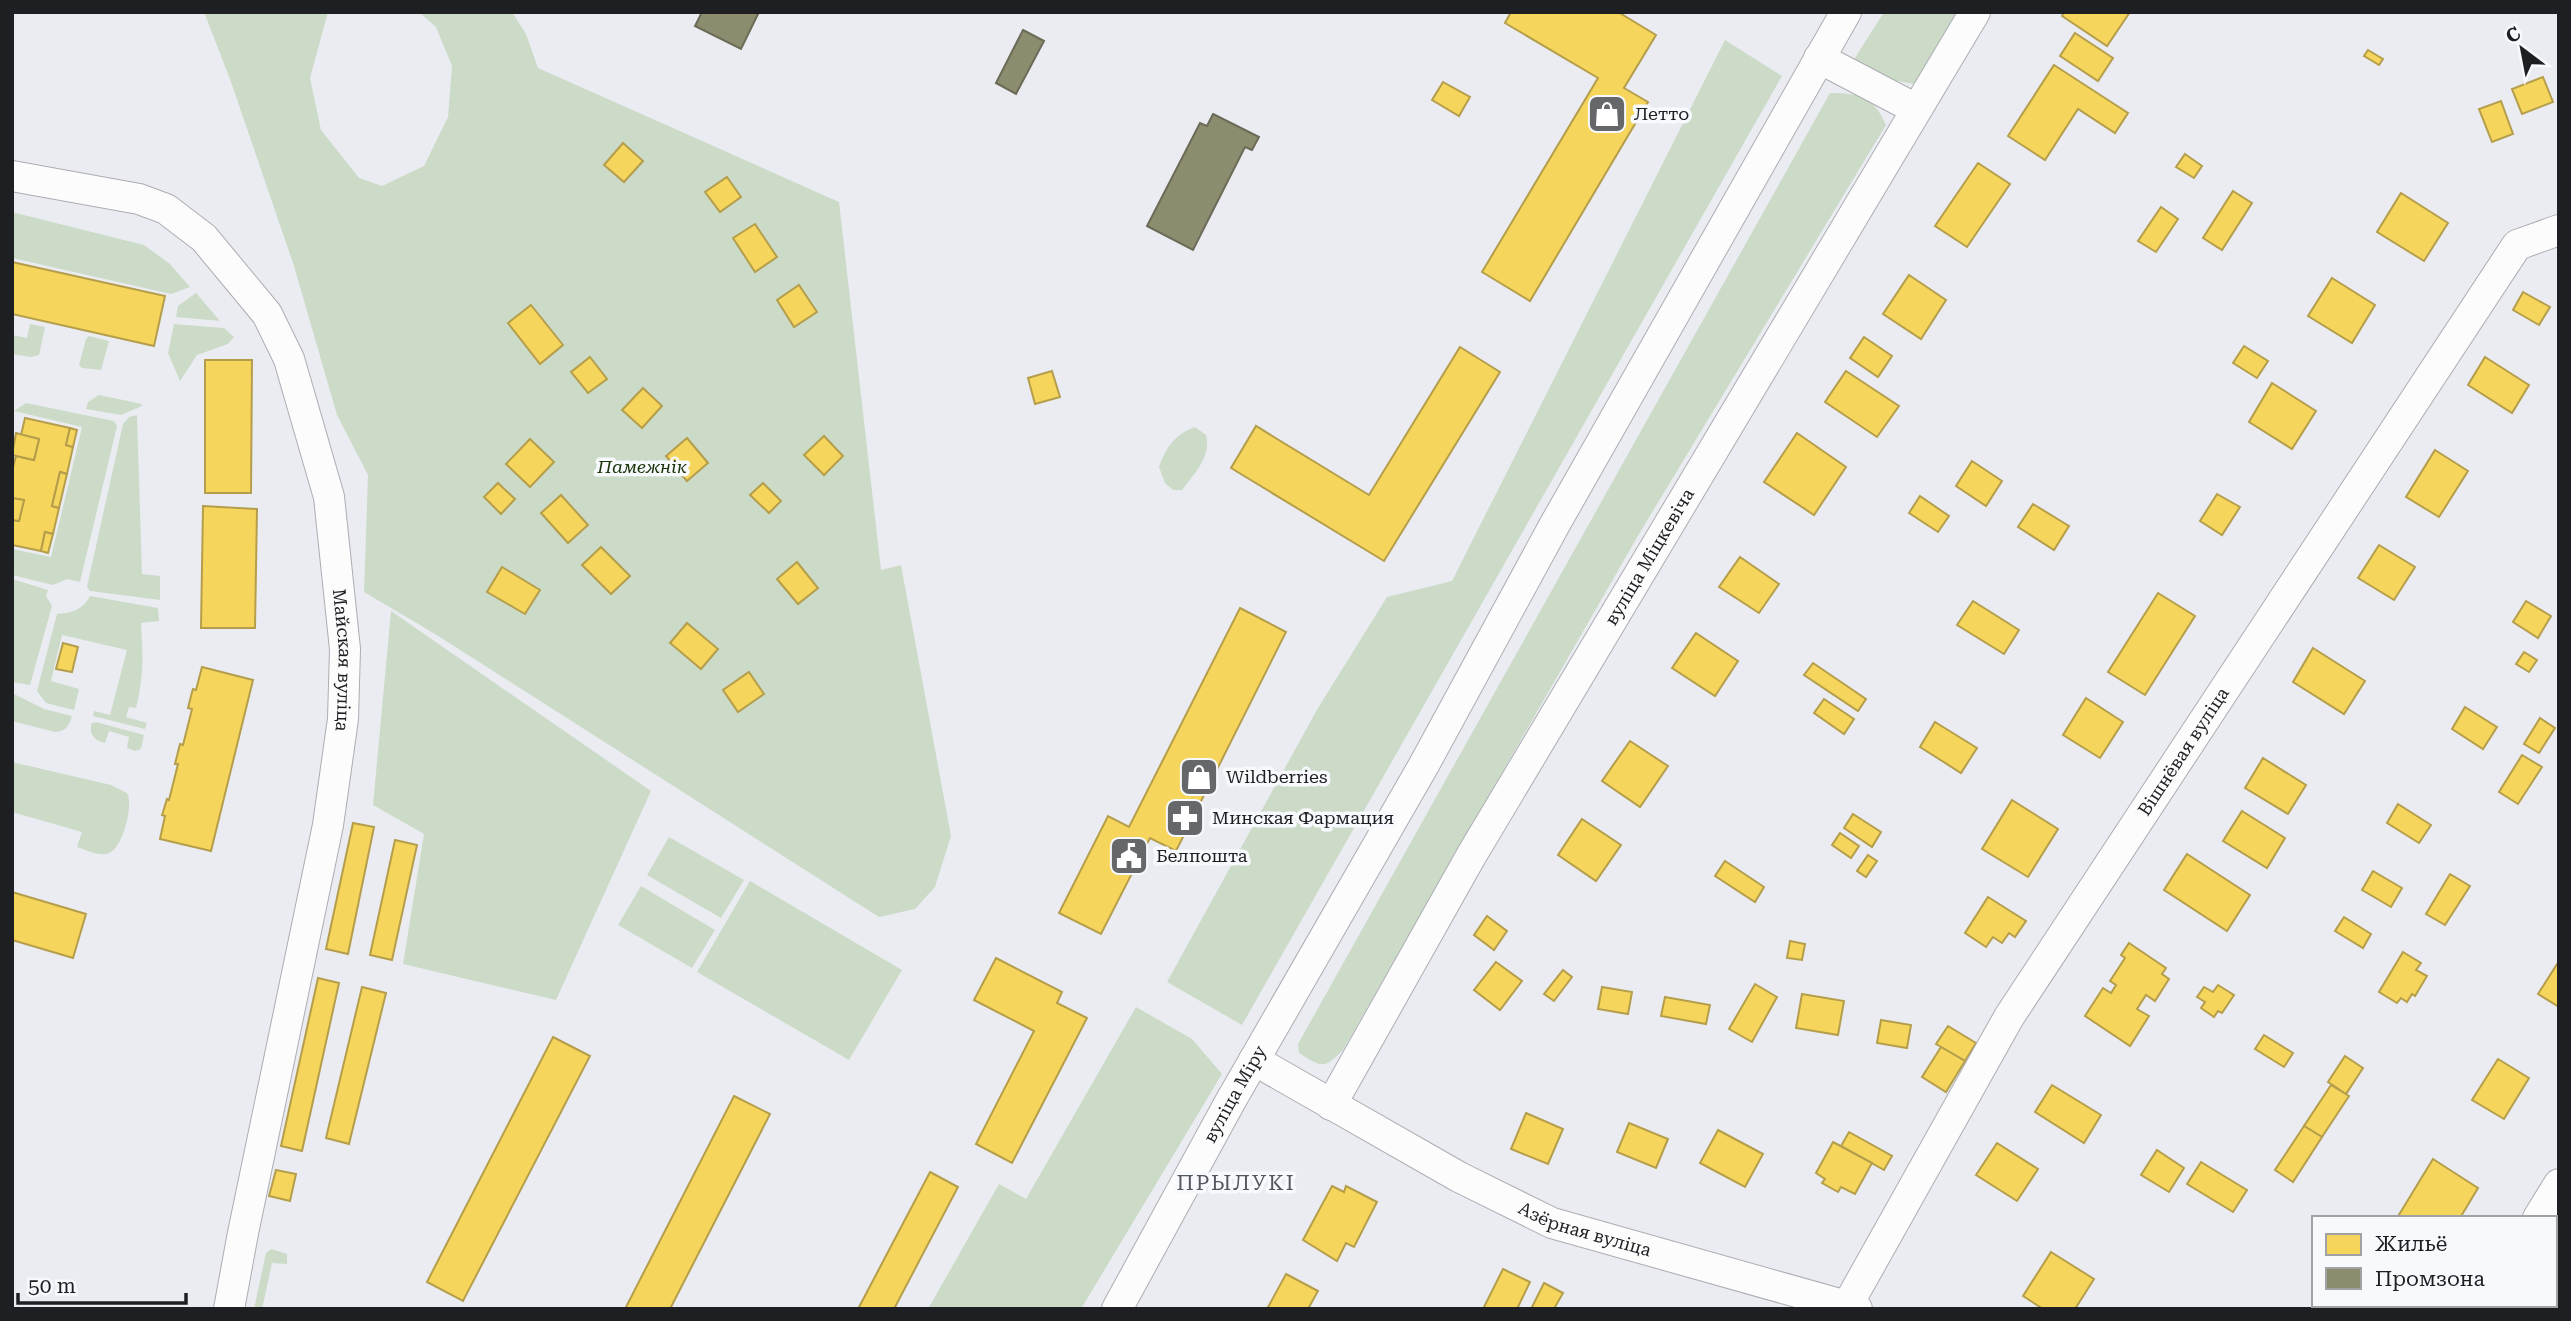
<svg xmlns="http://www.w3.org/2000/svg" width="2571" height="1321" viewBox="0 0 2571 1321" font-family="'Roboto Serif',serif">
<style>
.green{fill:#cbdbc8}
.homes{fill:#f6d55c;stroke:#b59e4b;stroke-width:2}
.industry{fill:#8c8c6e;stroke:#6b6b58;stroke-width:2}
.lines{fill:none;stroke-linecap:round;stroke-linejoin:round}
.minor-casing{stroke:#acadb2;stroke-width:32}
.minor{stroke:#fcfcfd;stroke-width:30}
.labels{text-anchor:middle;stroke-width:7;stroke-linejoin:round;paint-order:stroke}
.poi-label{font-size:18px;fill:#1e1f23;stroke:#f7f9fd;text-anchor:start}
.park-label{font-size:18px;font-style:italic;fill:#183308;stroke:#f7f9fd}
.street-label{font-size:18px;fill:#1e1f23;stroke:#f7f9fd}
.quarter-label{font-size:21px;letter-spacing:2px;fill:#535760;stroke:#f7f9fd}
</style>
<rect width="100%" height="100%" fill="#eaecf2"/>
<g class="green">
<polygon points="204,12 328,12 310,78 321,130 359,178 382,186 424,166 448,117 452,66 436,27 419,12 512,12 526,34 538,68 839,202 881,570 901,565 951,836 935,887 915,909 879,917 435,634 364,592 368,475 337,415 294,266 231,82"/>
<path d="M1884 12H1958L1915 84C1893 81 1870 76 1853 61Z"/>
<polygon points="1725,40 1782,76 1242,1025 1167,982 1318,708 1387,597 1452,581"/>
<path d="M1830 93C1860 93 1874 97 1886 125L1639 534 1343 1050C1323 1070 1322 1067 1299 1053L1298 1044Z"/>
<polygon points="12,212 144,245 170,264 190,287 171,294 12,258"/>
<polygon points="196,293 220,321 176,317 178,306"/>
<polygon points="30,324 45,327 39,355 31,357 12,354 12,335 27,338"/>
<polygon points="174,324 224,328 234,337 228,344 197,355 180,381 168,353"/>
<polygon points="89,336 109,341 101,370 82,368 79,365 86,339"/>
<polygon points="99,395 142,404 142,406 121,415 86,409 88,402"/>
<polygon points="26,403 114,421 117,426 80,582 67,579 53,585 12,575 12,549 51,557 82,427 14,411"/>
<polygon points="137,415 142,574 160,576 160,600 90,591 87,587 123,424 129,417"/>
<path d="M1195 427 1206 435C1212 456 1194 474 1182 490H1173L1165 483 1159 467C1166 448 1175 434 1195 427Z"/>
<polygon points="12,579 48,590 46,596 52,606 30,685 12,682"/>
<path d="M90 596 158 608 159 621 141 623C143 656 144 676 136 708L129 707 126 717 147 723 145 729 93 716 94 711 110 715 127 650 62 635 51 681 79 689 74 710 46 703 37 691 57 614C71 613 83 610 90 596Z"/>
<polygon points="391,611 651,791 556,1000 403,964 424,834 373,805"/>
<path d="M12 693 44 709 72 716C69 726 66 731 55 732L12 721Z"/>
<path d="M96 722 144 735 141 749 135 751 127 748 129 737 109 731 105 743C95 741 88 734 92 723Z"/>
<path d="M12 762 111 785 127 793C134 804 123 848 109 853 100 857 86 850 77 847L82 832 12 812Z"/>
<polygon points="669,837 744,880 721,918 647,875"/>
<polygon points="750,881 902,970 849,1060 697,972"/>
<polygon points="641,886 715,930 692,968 618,925"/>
<polygon points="1136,1007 1192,1039 1222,1074 1081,1309 928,1309 999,1184 1026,1199"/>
<polygon points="271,1249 287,1254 287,1264 272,1263 262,1309 254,1309 266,1253"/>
</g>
<g class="homes">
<polygon points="1511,12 1618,12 1656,35 1624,88 1648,102 1530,301 1482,272 1598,78 1505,23"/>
<polygon points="2064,12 2130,12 2107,46 2062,16"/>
<polygon points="2075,33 2113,58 2098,81 2060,56"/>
<polygon points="2368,50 2383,59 2379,65 2364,56"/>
<polygon points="2054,65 2128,113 2115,133 2078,109 2045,160 2008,136"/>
<polygon points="2543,77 2553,102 2522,114 2512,89"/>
<polygon points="1443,82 1470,97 1459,116 1432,100"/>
<polygon points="2501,101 2513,134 2492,142 2479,109"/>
<polygon points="623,143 643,161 624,182 604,165"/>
<polygon points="2185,154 2202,166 2194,178 2176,167"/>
<polygon points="1978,163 2010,184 1967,247 1935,226"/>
<polygon points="727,177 741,197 720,212 705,192"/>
<polygon points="2233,191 2252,203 2222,250 2203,238"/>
<polygon points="2401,193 2448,223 2424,261 2377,232"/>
<polygon points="2161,207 2178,219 2156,252 2138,241"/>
<polygon points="755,224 777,257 755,272 733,238"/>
<polygon points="12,262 165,296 154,346 12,314"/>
<polygon points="1909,275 1946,300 1921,339 1883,314"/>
<polygon points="2332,278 2375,305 2352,343 2308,316"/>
<polygon points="799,285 817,312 794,327 777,300"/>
<polygon points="2523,292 2550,307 2539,325 2513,310"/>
<polygon points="531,305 563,345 540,364 508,323"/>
<polygon points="1864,337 1892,356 1878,377 1850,358"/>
<polygon points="2244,346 2268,361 2257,378 2233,363"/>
<polygon points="1460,347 1500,372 1384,561 1231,468 1256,426 1369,495"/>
<polygon points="590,357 607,379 588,393 571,372"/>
<polygon points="2485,357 2529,385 2512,413 2468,385"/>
<polygon points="205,360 252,360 251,493 205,493"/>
<polygon points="1052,371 1060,397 1035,404 1028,378"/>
<polygon points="1846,371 1899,406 1877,437 1825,402"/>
<polygon points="2272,383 2316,411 2292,449 2249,422"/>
<polygon points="643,388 662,406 642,428 622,410"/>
<polygon points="25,418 70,428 66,445 73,447 67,474 60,472 52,506 59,508 53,534 45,532 41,551 12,545 12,520 19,521 24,500 12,498 12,471 16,456 34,460 39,439 21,435"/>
<polygon points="70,428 77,430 73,447 66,445"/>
<polygon points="16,433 39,439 34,460 12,455"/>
<polygon points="1797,433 1846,467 1814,515 1764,482"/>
<polygon points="824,436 843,456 824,475 804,455"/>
<polygon points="687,438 708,463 687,481 666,456"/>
<polygon points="530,439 554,462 530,487 506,464"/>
<polygon points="2435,450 2468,471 2439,517 2406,497"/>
<polygon points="1972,461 2002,481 1986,506 1956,486"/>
<polygon points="60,472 67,474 59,508 52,506"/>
<polygon points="498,483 515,499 501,514 484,497"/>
<polygon points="763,483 781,501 769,513 750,495"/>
<polygon points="2217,494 2240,507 2222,535 2200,521"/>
<polygon points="561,495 588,525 568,543 541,513"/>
<polygon points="1920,496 1949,516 1938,532 1909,513"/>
<polygon points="12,498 24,500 19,521 12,520"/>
<polygon points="2033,504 2069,526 2054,550 2018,527"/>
<polygon points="203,506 257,509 255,628 201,628"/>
<polygon points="45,532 53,534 48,553 41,551"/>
<polygon points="2379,545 2415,567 2394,600 2358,578"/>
<polygon points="601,547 630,576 611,594 582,565"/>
<polygon points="1740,557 1779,584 1759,613 1719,587"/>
<polygon points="797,562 818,588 798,604 777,579"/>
<polygon points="502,567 540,590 525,614 487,592"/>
<polygon points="2158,593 2195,616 2145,695 2108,672"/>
<polygon points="1973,601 2019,630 2004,654 1957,625"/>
<polygon points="2526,601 2551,616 2538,638 2513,622"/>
<polygon points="1240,608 1286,632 1176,851 1150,838 1101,934 1059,913 1108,816 1129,827"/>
<polygon points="687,623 718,649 701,669 670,643"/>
<polygon points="1696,633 1738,661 1715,696 1672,668"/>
<polygon points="63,643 78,647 72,672 56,669"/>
<polygon points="2313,648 2365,681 2344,714 2293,682"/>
<polygon points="2524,652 2537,660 2529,672 2516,664"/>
<polygon points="1813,663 1866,699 1858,711 1804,675"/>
<polygon points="202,667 253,680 211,851 160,839 165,816 162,815 163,812 167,799 169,800 178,764 175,764 180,744 183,745 192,709 188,708 192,692 193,689 196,690"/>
<polygon points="749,672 764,694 738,712 723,690"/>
<polygon points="2086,698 2123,722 2100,758 2063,735"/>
<polygon points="1824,699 1854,719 1844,734 1814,713"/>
<polygon points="2465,707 2497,727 2483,749 2452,729"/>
<polygon points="2540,718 2555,728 2539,753 2524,744"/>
<polygon points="1935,722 1977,748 1961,773 1920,747"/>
<polygon points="1630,741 1668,766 1640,807 1602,781"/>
<polygon points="2522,755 2542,767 2518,804 2499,792"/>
<polygon points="2263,758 2306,785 2288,814 2245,788"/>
<polygon points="2012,800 2058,829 2028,877 1982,849"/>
<polygon points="2398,804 2431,825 2419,843 2387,823"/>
<polygon points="2242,811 2285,838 2267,868 2223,841"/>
<polygon points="1853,814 1881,832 1872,847 1844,828"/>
<polygon points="1582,819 1621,845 1596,881 1558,855"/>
<polygon points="353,823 374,827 348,954 326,949"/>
<polygon points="1840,833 1859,846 1851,858 1832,845"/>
<polygon points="395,840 417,845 392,960 370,955"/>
<polygon points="2187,854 2250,895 2227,931 2164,890"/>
<polygon points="1868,855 1877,861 1866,877 1857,871"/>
<polygon points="1725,861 1764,887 1755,902 1715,876"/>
<polygon points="2373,871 2402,888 2391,907 2362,890"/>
<polygon points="2450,874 2470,886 2445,925 2426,914"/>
<polygon points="12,892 86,914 73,958 12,940"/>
<polygon points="1988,897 2026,921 2015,937 2009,933 2002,943 1993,937 1986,947 1965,933"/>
<polygon points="1487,916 1507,931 1494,950 1474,935"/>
<polygon points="2344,917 2371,934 2363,948 2335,931"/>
<polygon points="1790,941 1805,944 1802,960 1787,958"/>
<polygon points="2129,943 2166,968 2162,974 2169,979 2155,1001 2146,995 2137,1009 2149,1016 2130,1046 2085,1016 2103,988 2111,993 2116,985 2110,981 2125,958 2121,955"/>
<polygon points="2403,952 2421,963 2416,970 2427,976 2415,996 2412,994 2407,1002 2401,998 2397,1003 2379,992"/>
<polygon points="996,958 1062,992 1057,1003 1087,1018 1012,1163 976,1144 1034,1031 974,1000"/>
<polygon points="2559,961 2559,1007 2538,994"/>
<polygon points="1496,962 1522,981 1500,1010 1474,990"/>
<polygon points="1563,970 1572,977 1554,1001 1544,994"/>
<polygon points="318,978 339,983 302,1151 281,1146"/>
<polygon points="1755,984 1777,997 1752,1042 1729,1029"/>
<polygon points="2218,985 2234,995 2222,1013 2218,1011 2214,1017 2201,1008 2205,1002 2197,997 2204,987 2213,992"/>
<polygon points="362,987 386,993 349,1144 326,1138"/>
<polygon points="1602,987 1632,992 1628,1014 1598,1009"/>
<polygon points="1802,994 1844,1001 1838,1035 1796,1028"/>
<polygon points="1665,997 1710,1005 1706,1024 1661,1016"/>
<polygon points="1881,1020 1911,1025 1907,1048 1877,1043"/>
<polygon points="1948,1026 1976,1043 1965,1061 1936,1044"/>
<polygon points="2264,1035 2293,1053 2284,1067 2255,1049"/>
<polygon points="553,1037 590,1056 463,1301 427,1282"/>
<polygon points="1941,1047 1965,1061 1946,1092 1922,1077"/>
<polygon points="2345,1056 2363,1068 2346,1094 2328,1082"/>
<polygon points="2498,1059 2529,1078 2504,1119 2472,1100"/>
<polygon points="2052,1085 2101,1115 2084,1143 2035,1112"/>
<polygon points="2331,1085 2349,1096 2322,1137 2304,1126"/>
<polygon points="734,1096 770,1114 670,1309 625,1309"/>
<polygon points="1526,1113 1563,1129 1548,1164 1511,1149"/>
<polygon points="1629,1123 1668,1139 1656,1168 1617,1152"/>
<polygon points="2304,1126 2322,1137 2293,1182 2275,1170"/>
<polygon points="1718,1130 1763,1154 1745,1187 1700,1163"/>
<polygon points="1849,1132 1892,1156 1884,1170 1841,1146"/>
<polygon points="1833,1142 1872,1163 1855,1194 1841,1187 1838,1192 1822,1183 1825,1179 1816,1173"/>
<polygon points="1997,1143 2038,1169 2017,1201 1976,1175"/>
<polygon points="2157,1150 2184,1168 2169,1192 2141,1175"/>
<polygon points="2433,1159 2478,1188 2460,1218 2397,1218"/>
<polygon points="2201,1162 2247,1190 2233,1212 2187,1184"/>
<polygon points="276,1170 296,1174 290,1201 269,1196"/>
<polygon points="930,1172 958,1187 894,1309 858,1309"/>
<polygon points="1332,1186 1344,1192 1346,1186 1377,1202 1354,1247 1346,1243 1337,1261 1303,1240"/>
<polygon points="2051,1252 2094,1279 2075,1309 2043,1309 2023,1296"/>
<polygon points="1503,1269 1530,1282 1517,1309 1483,1309"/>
<polygon points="1286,1274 1318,1291 1308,1309 1267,1309"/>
<polygon points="1544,1283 1563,1293 1554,1309 1531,1309"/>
</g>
<g class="industry">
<polygon points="702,12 759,12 741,49 695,26"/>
<polygon points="1023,30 1044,41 1016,94 996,83"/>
<polygon points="1213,114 1259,137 1252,150 1245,147 1193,250 1147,226 1200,123 1207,126"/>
</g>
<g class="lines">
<g class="minor-casing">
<g id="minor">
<polyline points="1819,58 1916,109"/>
<path id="s1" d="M12 176 139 199 166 209 204 238 267 314 289 359 329 497 345 649 343 719 328 825 243 1233 229 1309"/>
<path id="s2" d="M1254 1060 1459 1177 1552 1223 1857 1309"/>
<path id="s3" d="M1331 1105 1471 856 1975 12"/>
<polyline points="2538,1218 2559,1184"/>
<path id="s4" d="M1847 1306 2009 1017 2517 245 2559 230"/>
<path id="s5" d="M1117 1309 1230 1102 1425 763 1555 524 1846 12"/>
<polyline points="2481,1309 2483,1305"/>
</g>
</g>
<use href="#minor" class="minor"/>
</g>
<defs>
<g id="shop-square" transform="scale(2.0125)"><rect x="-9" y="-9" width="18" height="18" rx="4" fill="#65676b" stroke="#f7f9fd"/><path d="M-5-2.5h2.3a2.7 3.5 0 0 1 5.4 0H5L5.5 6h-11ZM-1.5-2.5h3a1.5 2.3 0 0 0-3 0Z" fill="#fff"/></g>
<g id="pharmacy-square" transform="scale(2.0125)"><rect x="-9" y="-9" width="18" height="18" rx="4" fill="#65676b" stroke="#f7f9fd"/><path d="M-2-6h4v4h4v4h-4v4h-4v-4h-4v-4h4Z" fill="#fff"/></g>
<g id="civic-square" transform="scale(2.0125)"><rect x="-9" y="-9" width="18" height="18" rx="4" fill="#65676b" stroke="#f7f9fd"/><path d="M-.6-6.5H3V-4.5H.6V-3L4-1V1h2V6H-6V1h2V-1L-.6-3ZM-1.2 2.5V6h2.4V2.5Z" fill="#fff"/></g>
</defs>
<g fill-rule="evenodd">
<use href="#shop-square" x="1607" y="114"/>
<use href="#shop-square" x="1199" y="777"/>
<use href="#pharmacy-square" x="1185" y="818"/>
<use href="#civic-square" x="1129" y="856"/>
</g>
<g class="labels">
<g class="poi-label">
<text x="1634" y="120">Летто</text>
<text x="1226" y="783">Wildberries</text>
<text x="1212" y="824">Минская Фармация</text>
<text x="1156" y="862">Белпошта</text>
</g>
<g class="park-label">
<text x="642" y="473">Памежнік</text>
</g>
<g class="street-label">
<text dy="6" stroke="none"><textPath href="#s3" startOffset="634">вуліца Міцкевіча</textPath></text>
<text dy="6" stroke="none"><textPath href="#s1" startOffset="662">Майская вуліца</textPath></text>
<text dy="6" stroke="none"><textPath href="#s4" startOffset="649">Вішнёвая вуліца</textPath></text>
<text dy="6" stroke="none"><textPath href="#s5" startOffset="245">вуліца Міру</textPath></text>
<text dy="6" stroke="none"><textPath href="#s2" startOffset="373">Азёрная вуліца</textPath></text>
</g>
<g class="quarter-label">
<text x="1236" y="1190">ПРЫЛУКІ</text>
</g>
</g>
<rect width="2571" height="1321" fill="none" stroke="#1e1f23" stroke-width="28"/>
<rect x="2312" y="1216" width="245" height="91" fill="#f7f9fd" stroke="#a0a2a6" stroke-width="2"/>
<rect x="2326" y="1234" width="35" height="21" fill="#f6d55c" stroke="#a0a2a6" stroke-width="2"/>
<text x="2375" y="1251" font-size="21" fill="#1e1f23">Жильё</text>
<rect x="2326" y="1268" width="35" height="21" fill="#8c8c6e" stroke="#a0a2a6" stroke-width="2"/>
<text x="2375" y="1286" font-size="21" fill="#1e1f23">Промзона</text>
<g transform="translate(2522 49) rotate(328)" stroke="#f7f9fd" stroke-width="5" paint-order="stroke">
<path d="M0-5L12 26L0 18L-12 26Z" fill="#1e1f23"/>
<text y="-10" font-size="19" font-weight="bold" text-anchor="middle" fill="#1e1f23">С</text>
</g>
<path d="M18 1293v10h168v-10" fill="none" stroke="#1e1f23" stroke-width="3.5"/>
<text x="28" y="1293" font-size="21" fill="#1e1f23" stroke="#f7f9fd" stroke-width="5" paint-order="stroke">50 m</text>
</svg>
